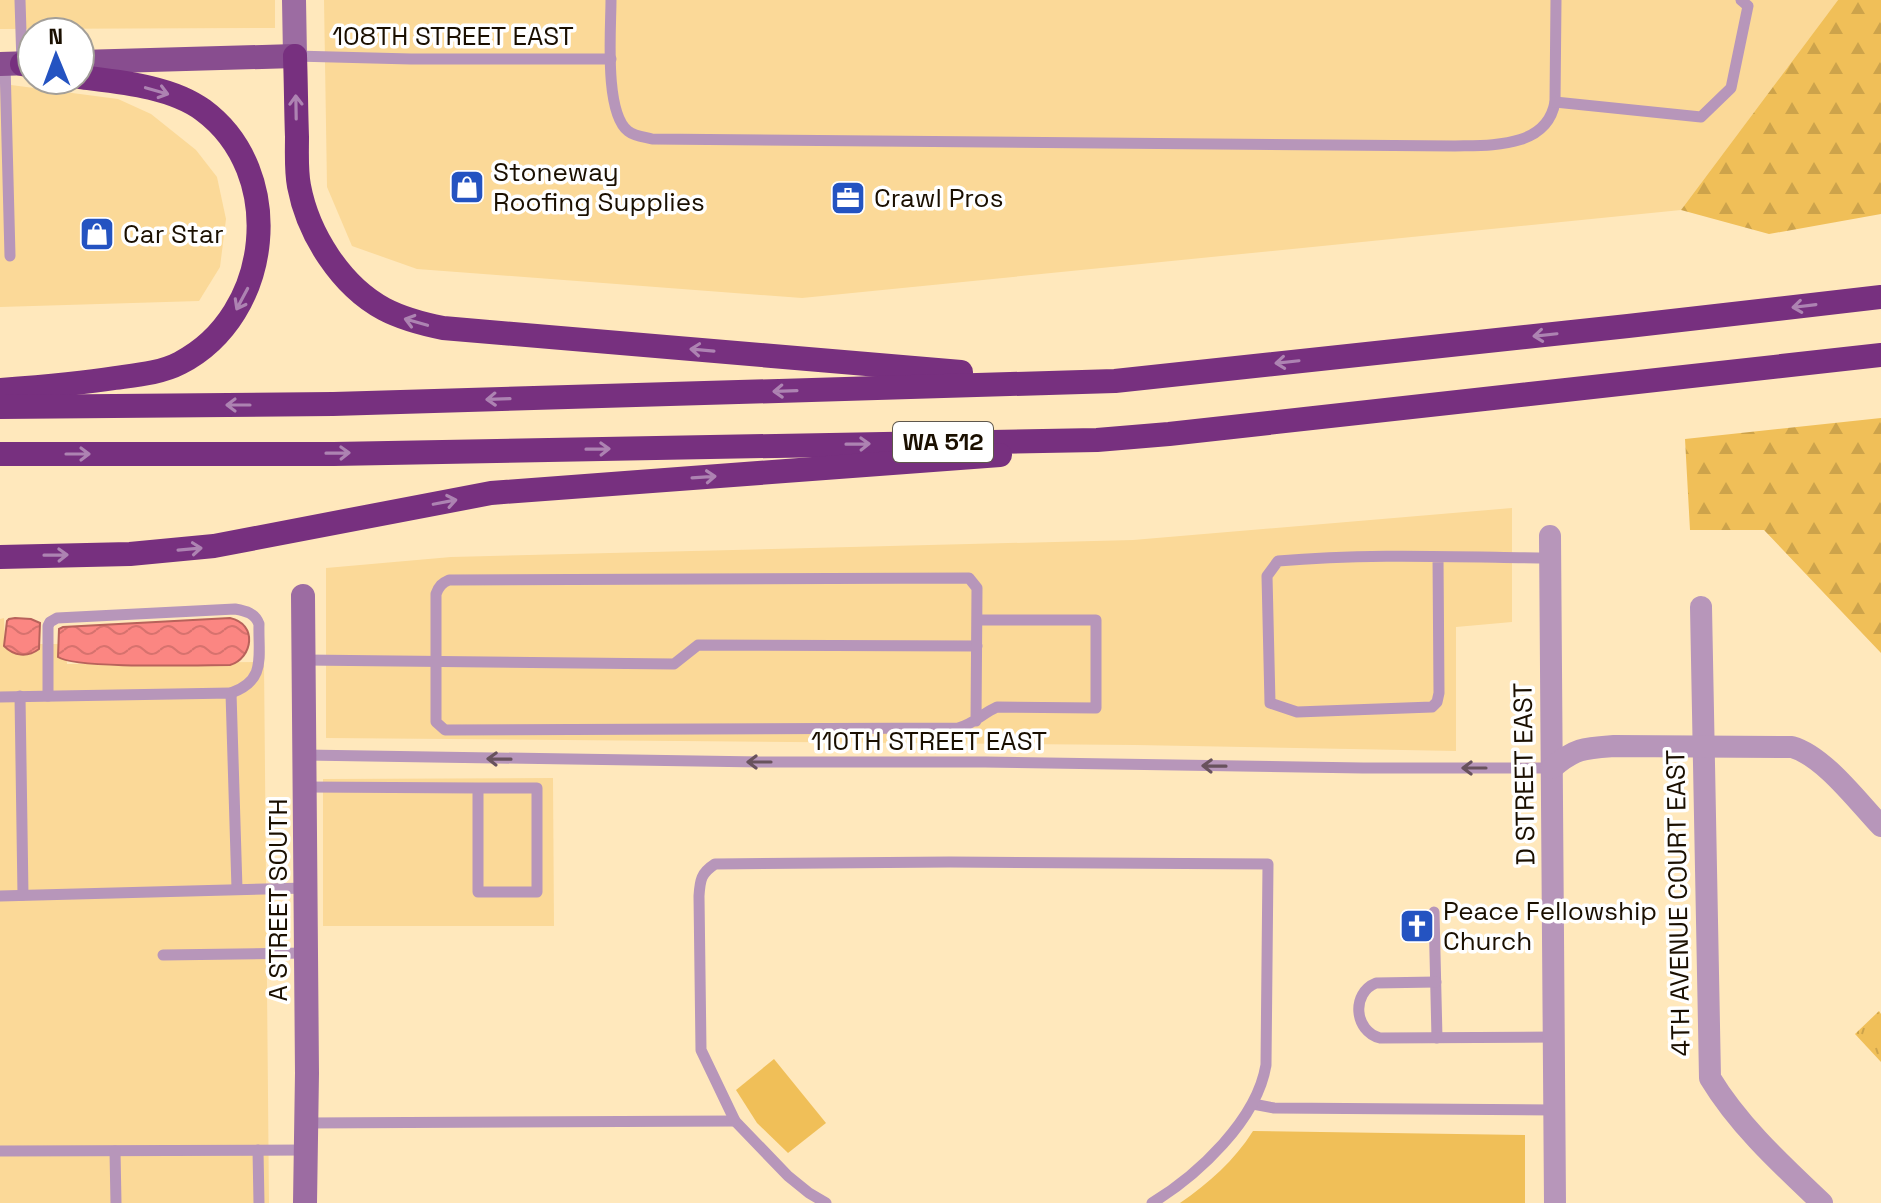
<svg xmlns="http://www.w3.org/2000/svg" width="1881" height="1203" viewBox="0 0 1881 1203" font-family="'Space Grotesk',sans-serif">
<style>
.built{fill:#fbd998}
.grass{fill:#f0bf58}
.forest{fill:url(#forest-firs)}
.park{fill:url(#park-tufts)}
.water{fill:url(#water-waves);stroke:#b8625b;stroke-width:2}
.lines{fill:none;stroke-linecap:round;stroke-linejoin:round}
.lane{stroke:#b796ba;stroke-width:11}
.street{stroke:#b796ba;stroke-width:22}
.secondary{stroke:#9c6ca2;stroke-width:24}
.primary{stroke:#884d8f;stroke-width:24}
.highway{stroke:#77307f;stroke-width:24}
.oneway{stroke:#ad83b2}
.oneway2{stroke:#68525d}
.labels{text-anchor:middle;stroke-width:7;stroke-linejoin:round;paint-order:stroke}
.shield{fill:#fff;stroke:#5f574c;stroke-width:2}
.shield-label{font-size:24px;font-weight:bold;fill:#1a0f00}
.street-label{font-size:26px;fill:#1a0f00;stroke:#fff}
.poi-label{font-size:26px;fill:#1a0f00;stroke:#fff;text-anchor:start}
</style>
<defs>
<pattern id="forest-firs" width="22" height="20" patternUnits="userSpaceOnUse" patternTransform="scale(2)"><rect width="22" height="20" fill="#f0bf58"/><path d="M5 1l3.5 6h-7zM16 11l3.5 6h-7z" fill="#cda34b"/></pattern>
<pattern id="park-tufts" width="24" height="20" patternUnits="userSpaceOnUse" patternTransform="scale(2)"><rect width="24" height="20" fill="#f0bf58"/><path d="M3 7l-1-3M5 7V3M7 7l1-3M15 17l-1-3M17 17v-4M19 17l1-3" fill="none" stroke="#cda34b"/></pattern>
<pattern id="water-waves" width="16" height="10" patternUnits="userSpaceOnUse" patternTransform="scale(2)"><rect width="16" height="10" fill="#fb8682"/><path d="M0 5q4-4 8 0t8 0" fill="none" stroke="#d7726e"/></pattern>
</defs>
<rect width="100%" height="100%" fill="#ffe8bc"/>
<g class="built">
<polygon points="0,0 275,0 275,28 0,29"/>
<polygon points="324,0 1838,0 1681,210 802,298 417,269 352,246 327,187"/>
<polygon points="11,85 118,99 151,114 196,150 217,177 226,219 220,267 199,301 0,307 0,86"/>
<polygon points="1512,508 1512,622 1456,627 1456,751 1135,745 326,738 326,568 451,557 1133,540"/>
<polygon points="4,618 5,644 66,644 67,664 264,662 269,1203 0,1203 0,619"/>
<polygon points="553,778 554,926 323,926 323,779"/>
</g>
<g class="grass">
<polygon points="774,1059 826,1123 788,1153 757,1123 736,1090"/>
<path d="M1253 1131 1525 1135V1203H1180C1209 1183 1234 1161 1253 1131Z"/>
</g>
<g class="forest">
<polygon points="1838,0 1881,0 1881,214 1769,234 1681,210"/>
<polygon points="1881,418 1881,653 1764,530 1690,530 1685,439"/>
</g>
<polygon class="park" points="1879,1011 1881,1014 1881,1062 1855,1034"/>
<g class="water">
<path d="M15 618 31 619 40 623 39 649C27 658 14 656 4 646L7 621 9 619Z"/>
<path d="M230 618C258 624 253 658 230 665 202 665 75 669 58 657L59 629 63 627Z"/>
</g>
<g class="lines">
<g class="lane">
<polyline points="20,0 22,64"/>
<path d="M611 0C611 29 604 112 628 131 634 136 644 137 652 139L1455 146C1492 145 1547 148 1555 102L1556 0"/>
<polyline points="295,56 411,59 611,59"/>
<polyline points="5,64 10,256"/>
<polyline points="1555,102 1701,117 1731,88 1748,6 1741,0"/>
<path d="M1438 557 1439 693 1437 702 1432 707 1297 712 1270 703 1267 576 1278 561C1368 553 1459 557 1550 558"/>
<polyline points="305,660 674,664 698,645 977,646"/>
<polyline points="20,696 23,895"/>
<path d="M48 696V626L50 622 57 618 235 609C246 611 255 613 259 624 258 657 267 680 231 693"/>
<polyline points="0,697 231,693 237,889"/>
<path d="M976 721 977 588 969 578 449 580C442 583 439 586 436 594V722L445 730 958 728C974 724 983 713 997 707L1096 708V620H977"/>
<polyline points="305,755 760,762 985,762 1363,768 1552,768"/>
<polyline points="306,787 478,788 478,892 537,892 537,788 478,788"/>
<polyline points="0,896 306,888"/>
<polyline points="1434,912 1437,1038"/>
<polyline points="163,955 306,953"/>
<path d="M1436 982 1376 983C1351 993 1354 1031 1380 1038L1554 1037"/>
<polyline points="1253,1104 1274,1108 1554,1110"/>
<polyline points="307,1123 735,1121"/>
<polyline points="258,1150 259,1203"/>
<polyline points="0,1151 306,1150"/>
<polyline points="115,1151 116,1203"/>
<path d="M826 1203 809 1193 788 1176 735 1121 701 1050 699 896C700 880 701 873 715 864L950 862 1268 864 1266 1065C1257 1120 1198 1175 1152 1203"/>
</g>
<g class="street">
<polyline points="1550,536 1555,1203"/>
<path d="M1701 607 1710 1078C1739 1126 1782 1165 1822 1203"/>
<path d="M1552 768C1575 748 1585 748 1614 746L1792 747C1824 756 1858 802 1881 826"/>
</g>
<g class="secondary">
<polyline points="294,0 295,56"/>
<polyline points="303,596 307,1073 305,1203"/>
</g>
<g class="primary">
<polyline points="80,62 295,56"/>
<polyline points="0,64 32,63"/>
</g>
<g class="highway">
<path d="M295 56C296 83 296 110 297 137 297 153 296 170 299 186 308 234 341 286 384 309 403 319 423 324 443 328L961 372"/>
<polyline points="22,64 32,66"/>
<path d="M0 390C39 387 77 384 115 378 137 375 161 373 180 363 273 315 287 172 203 110 170 86 119 82 80 77"/>
<polyline points="0,407 333,404 1115,381 1628,326 1881,297"/>
<polyline points="0,454 334,454 1097,440 1169,434 1881,355"/>
<polyline points="0,557 130,554 214,546 491,493 1000,455"/>
</g>
</g>
<defs><path id="oneway-shaft" d="M-6 0H5M1.5-3L5.5 0L1.5 3" fill="none" stroke-width="1.6" stroke-linecap="round" stroke-linejoin="round" transform="scale(2)"/></defs>
<g class="oneway">
<use href="#oneway-shaft" transform="translate(157 91) rotate(16)"/>
<use href="#oneway-shaft" transform="translate(296 107) rotate(-91)"/>
<use href="#oneway-shaft" transform="translate(242 299) rotate(118)"/>
<use href="#oneway-shaft" transform="translate(1804 306) rotate(173)"/>
<use href="#oneway-shaft" transform="translate(416 322) rotate(-164)"/>
<use href="#oneway-shaft" transform="translate(1545 335) rotate(174)"/>
<use href="#oneway-shaft" transform="translate(702 350) rotate(-175)"/>
<use href="#oneway-shaft" transform="translate(1287 362) rotate(174)"/>
<use href="#oneway-shaft" transform="translate(785 391) rotate(178)"/>
<use href="#oneway-shaft" transform="translate(498 399) rotate(178)"/>
<use href="#oneway-shaft" transform="translate(238 405) rotate(180)"/>
<use href="#oneway-shaft" transform="translate(858 444) rotate(-1)"/>
<use href="#oneway-shaft" transform="translate(598 449) rotate(-1)"/>
<use href="#oneway-shaft" transform="translate(338 453) rotate(-1)"/>
<use href="#oneway-shaft" transform="translate(78 454)"/>
<use href="#oneway-shaft" transform="translate(704 477) rotate(-4)"/>
<use href="#oneway-shaft" transform="translate(445 502) rotate(-11)"/>
<use href="#oneway-shaft" transform="translate(190 549) rotate(-5)"/>
<use href="#oneway-shaft" transform="translate(56 555) rotate(-1)"/>
</g>
<g class="oneway2">
<use href="#oneway-shaft" transform="translate(499 759) rotate(-179)"/>
<use href="#oneway-shaft" transform="translate(759 762) rotate(-180)"/>
<use href="#oneway-shaft" transform="translate(1214 766) rotate(-179)"/>
<use href="#oneway-shaft" transform="translate(1474 768) rotate(180)"/>
</g>
<defs>
<g id="shop-square" transform="scale(1.8)"><rect x="-9" y="-9" width="18" height="18" rx="4" fill="#2453c1" stroke="#fff"/><path d="M-5-2.5h2.3a2.7 3.5 0 0 1 5.4 0H5L5.5 6h-11ZM-1.5-2.5h3a1.5 2.3 0 0 0-3 0Z" fill="#fff"/></g>
<g id="office-square" transform="scale(1.8)"><rect x="-9" y="-9" width="18" height="18" rx="4" fill="#2453c1" stroke="#fff"/><path d="M-6-3h4V-5.5h4V-3h4V5H-6ZM-1-4.5V-3h2v-1.5ZM-6 0V1H6V0Z" fill="#fff"/></g>
<g id="church-square" transform="scale(1.8)"><rect x="-9" y="-9" width="18" height="18" rx="4" fill="#2453c1" stroke="#fff"/><path d="M-1.2-6h2.4v3.5h3.3v2.4h-3.3V6h-2.4V-.1h-3.3v-2.4h3.3Z" fill="#fff"/></g>
</defs>
<g fill-rule="evenodd">
<use href="#shop-square" x="467" y="187"/>
<use href="#office-square" x="848" y="198"/>
<use href="#shop-square" x="97" y="234"/>
<use href="#church-square" x="1417" y="926"/>
</g>
<g class="labels">
<rect class="shield" x="893" y="422" width="100" height="40" rx="6"/>
<g class="shield-label">
<text x="943" y="450">WA 512</text>
</g>
<g class="street-label">
<text x="453" y="45">108TH STREET EAST</text>
<text x="929" y="750">110TH STREET EAST</text>
<text transform="translate(1524 774) rotate(-91)" y="9">D STREET EAST</text>
<text transform="translate(278 900) rotate(-90)" y="9">A STREET SOUTH</text>
<text transform="translate(1678 903) rotate(-91)" y="9">4TH AVENUE COURT EAST</text>
</g>
<g class="poi-label">
<text x="493" y="181">Stoneway<tspan x="493" dy="30">Roofing Supplies</tspan></text>
<text x="874" y="207">Crawl Pros</text>
<text x="123" y="243">Car Star</text>
<text x="1443" y="920">Peace Fellowship<tspan x="1443" dy="30">Church</tspan></text>
</g>
</g>
<g transform="translate(56 56) rotate(359)"><circle r="38" fill="#ffffff" stroke="#a39f99" stroke-width="2"/>
<path d="M0-6L14 30L0 20L-14 30Z" fill="#2453c1"/>
<text y="-12" font-size="22" font-weight="bold" text-anchor="middle" fill="#1a0f00">N</text>
</g>
</svg>
